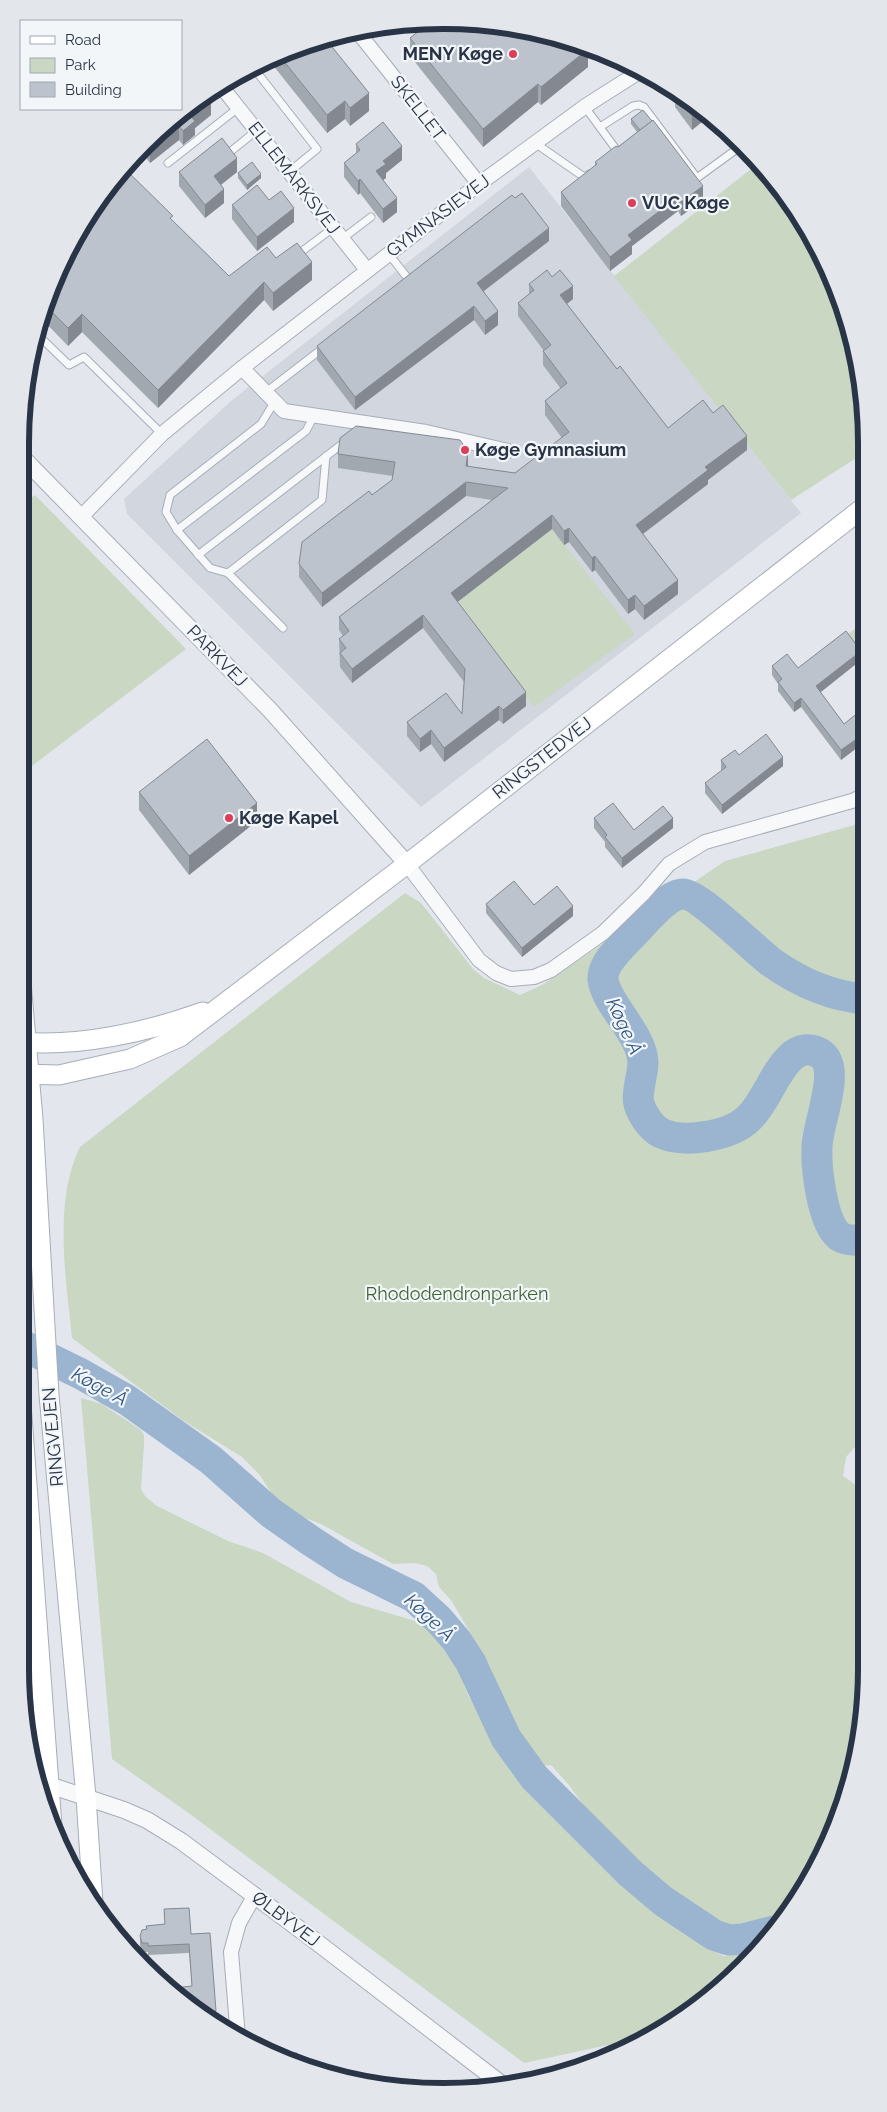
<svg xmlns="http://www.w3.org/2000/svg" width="887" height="2112" viewBox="0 0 887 2112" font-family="Raleway,sans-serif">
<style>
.built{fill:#d1d6df}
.green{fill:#c9d7c3}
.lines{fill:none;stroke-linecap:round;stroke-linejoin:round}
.river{stroke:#9bb5d0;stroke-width:31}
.service-casing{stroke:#a7aeb8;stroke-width:9}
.minor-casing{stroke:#a7aeb8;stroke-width:16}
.tertiary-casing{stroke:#a7aeb8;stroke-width:18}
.secondary-casing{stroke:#a7aeb8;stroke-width:21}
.service{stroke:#f6f8fa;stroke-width:7}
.minor{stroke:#f6f8fa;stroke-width:14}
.tertiary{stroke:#f6f8fa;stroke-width:16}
.secondary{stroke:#fff;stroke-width:19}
.wall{fill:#a2a8b0}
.shaded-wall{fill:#848890}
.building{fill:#bcc3cd;stroke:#848890}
.poi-dot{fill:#dd3d58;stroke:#f3f6f9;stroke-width:2}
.labels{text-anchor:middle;stroke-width:4.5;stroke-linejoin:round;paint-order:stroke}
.poi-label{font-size:18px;font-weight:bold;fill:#293447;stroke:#f3f6f9;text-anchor:start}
.street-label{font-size:18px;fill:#293447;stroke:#f3f6f9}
.park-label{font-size:18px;fill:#3e6434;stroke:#f3f6f9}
.water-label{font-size:19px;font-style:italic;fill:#2e5480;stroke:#f3f6f9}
.rim{fill:none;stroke:#293447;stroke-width:6}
</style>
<rect width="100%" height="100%" fill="#e3e7ed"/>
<polygon class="built" points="529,167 801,513 421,807 127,514 124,499 231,401"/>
<g class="green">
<polygon points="760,162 835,281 863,388 864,453 791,500 614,276"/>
<polygon points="35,495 186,649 20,775 20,506"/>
<polygon points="552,529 635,634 534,707 454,604"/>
<polygon points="864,622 864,657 847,635"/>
<path d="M865 822 866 1435 846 1457 843 1476 866 1492 867 1668 844 1805 810 1880 785 1915 778 1914 775 1918 747 1928 733 1930 720 1927 700 1915 688 1901 643 1870 627 1851 598 1825 569 1785 551 1765 543 1766 537 1760 503 1703 490 1666 451 1600 439 1587 436 1574 427 1566 415 1563 393 1564 321 1524 293 1513 276 1500 259 1474 242 1457 184 1421 72 1338C66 1279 53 1201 80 1147L405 893 421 903 473 969 484 978 520 995 542 985 563 971 725 861Z"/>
<polygon points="81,1398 102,1404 141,1430 144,1435 144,1444 141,1489 145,1496 157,1506 228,1541 263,1553 351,1602 422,1623 435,1637 458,1669 468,1695 478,1711 490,1737 528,1789 573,1834 618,1874 628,1889 653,1908 682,1924 703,1945 724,1956 747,1952 749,1958 655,2035 524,2063 190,1814 112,1759"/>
</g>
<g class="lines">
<g class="river">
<path d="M865 999C830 996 799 982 771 962 755 950 699 894 683 894 667 894 644 923 633 934 623 945 602 963 603 979 605 1003 642 1034 643 1062 643 1074 636 1094 639 1104 642 1114 651 1128 661 1133 684 1144 731 1136 749 1118 767 1100 773 1074 791 1057 799 1049 811 1047 821 1054 842 1069 817 1125 817 1147 816 1168 822 1222 839 1236 846 1241 857 1240 866 1240"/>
<polyline points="20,1344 81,1374 127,1400 211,1460 271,1513 311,1541 345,1563 414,1597 439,1620 457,1641 471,1663 506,1738 534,1777 630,1873 663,1901 714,1935 729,1940 743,1939 774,1931"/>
</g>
<g class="service-casing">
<g id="service">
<polyline points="622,63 632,76"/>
<polyline points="252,66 317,149 289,172"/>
<polyline points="585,107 618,152"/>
<polyline points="600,127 633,106 639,105 644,107 697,178 741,146"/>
<polyline points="535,143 584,177 589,174"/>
<polyline points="230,152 256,131"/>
<polyline points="168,163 238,108"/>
<polyline points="342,239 371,217"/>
<polyline points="388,253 410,281 407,283"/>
<polyline points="297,255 333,228"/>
<polyline points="38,335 69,365 84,357 162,434"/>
<polyline points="266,392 323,348"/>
<polyline points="275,401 261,424 170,495 166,512 177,530 210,568 228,573 283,628"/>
<polyline points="177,530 306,431 314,416"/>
<polyline points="198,555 346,441"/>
<polyline points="228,573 322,500 326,456"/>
</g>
</g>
<g class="minor-casing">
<g id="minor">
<polyline points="357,31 479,184"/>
<polyline points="221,86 367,270"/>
<polyline points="242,368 284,411 426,432 508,451"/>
<polyline points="82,516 162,434 242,368 479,184 587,105 639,72"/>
<polyline points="407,864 479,960 496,973 511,979 534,977 551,970 603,933 644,893 669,864 705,842 852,801 865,795"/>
<polyline points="238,2038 231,1952 239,1923 255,1895"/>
</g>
</g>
<g class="tertiary-casing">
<g id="tertiary">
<polyline points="20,455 270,710 407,864"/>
<polyline points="49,1785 124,1810 147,1820 181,1841 314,1940 504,2086"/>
</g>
</g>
<g class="secondary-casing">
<g id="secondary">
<polyline points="20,971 33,1119 49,1395 86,1797 93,1903"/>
<path d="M20 1042C80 1047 147 1032 203 1012"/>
<polyline points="20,1074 59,1075 130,1059 180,1037 407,864 864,507"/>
<polyline points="20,1389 52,1826"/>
</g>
</g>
<use href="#service" class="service"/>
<use href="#minor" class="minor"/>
<use href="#tertiary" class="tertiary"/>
<use href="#secondary" class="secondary"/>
</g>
<g class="wall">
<polygon points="414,21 499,24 588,67 541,105 538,102 483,147 410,56 410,38 421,29"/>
<polygon points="325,38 369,111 350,126 345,119 327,133 268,59"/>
<polygon points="675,93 708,117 692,130 675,107"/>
<polygon points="186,107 211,115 195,128 195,135 183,145 179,140 150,163 140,150"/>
<polygon points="631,119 703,200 681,216 678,211 632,246 632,254 610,271 561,206 561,192 595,166 595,162 618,147 637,132 631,124"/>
<polygon points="356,144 402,160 386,173 386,178 383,180 397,212 383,223 360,193 358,195 344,177 344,163 356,153"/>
<polygon points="179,172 237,172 221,185 224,203 205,218 179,186"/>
<polygon points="238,173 261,178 247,190 238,178"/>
<polygon points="269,200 294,222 257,251 232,219 232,205"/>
<polygon points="173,221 229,276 276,258 312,280 273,311 264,300 158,408 82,332 68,346 41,318 43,307 77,232"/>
<polygon points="549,241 484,291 498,325 485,335 474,320 355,410 317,360 317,346"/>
<polygon points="552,277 573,299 567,304 617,369 668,428 713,413 747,450 708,480 708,484 643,534 678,594 644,620 635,609 628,614 595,570 592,572 569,542 564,545 552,529 457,602 526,706 503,724 499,720 444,762 431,744 420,752 407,736 407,722 462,714 464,682 423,628 352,683 340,667 339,639 343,636 339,630 339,617 492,500 466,496 322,607 299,577 299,564 372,495 392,480 393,476 338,468 338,454 468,467 515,473 562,438 545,415 545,401 561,389 543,365 543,351 544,351 518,316 518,303 529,294 529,284"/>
<polygon points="861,660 820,692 844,724 864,708 864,755 858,747 841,760 801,707 794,712 778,691 778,684 772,675 772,666 798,668"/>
<polygon points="739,755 783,766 722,814 705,793 705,783 722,771 721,770 721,760"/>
<polygon points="139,792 257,821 189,875 139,810"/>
<polygon points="594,818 634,830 673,828 622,868 605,847 605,842 594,828"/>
<polygon points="486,904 534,905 573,916 522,957 486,913"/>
<polygon points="164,1909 191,1934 216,2011 216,2020 213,2020 174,1988 192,1986 189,1953 148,1955 148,1952 142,1952 140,1945 140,1936 146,1929 165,1924"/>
</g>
<g class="shaded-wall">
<polygon points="588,49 588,67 541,105 541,87"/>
<polygon points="538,84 538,102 483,147 483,129"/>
<polygon points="369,93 369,111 350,126 350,108"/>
<polygon points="211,101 211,115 195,128 195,135 183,145 183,131 191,117"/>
<polygon points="345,101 345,119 327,133 327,115"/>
<polygon points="700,110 708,117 692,130 692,116"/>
<polygon points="179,126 179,140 150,163 150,149"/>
<polygon points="402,146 402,160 386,173 386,178 376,185 376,171 383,161"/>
<polygon points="237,158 237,172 214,190 214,176"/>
<polygon points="261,174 261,178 247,190 247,185"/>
<polygon points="360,179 360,193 358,195 358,181"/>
<polygon points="703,186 703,200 681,216 681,202"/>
<polygon points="224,189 224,203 205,218 205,205"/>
<polygon points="678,197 678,211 632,246 632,254 610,271 610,257 628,235"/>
<polygon points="397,198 397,212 383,223 383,209"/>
<polygon points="294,208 294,222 257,251 257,237"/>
<polygon points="549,228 549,241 477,296 477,283"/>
<polygon points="312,262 312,280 273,311 273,293"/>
<polygon points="264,282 264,300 158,408 158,390"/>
<polygon points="573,286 573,299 560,309 560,295"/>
<polygon points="474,306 474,320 355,410 355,397"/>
<polygon points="498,311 498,325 485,335 485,321"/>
<polygon points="82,314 82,332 68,346 68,328"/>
<polygon points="747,436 747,450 708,480 708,484 636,539 636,525 705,467"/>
<polygon points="468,451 468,465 466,480 466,466"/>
<polygon points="466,482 466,496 322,607 322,593"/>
<polygon points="552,515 552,529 451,607 451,593"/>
<polygon points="569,528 569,542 564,545 564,531"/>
<polygon points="595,556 595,570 592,572 592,558"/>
<polygon points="678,580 678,594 644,620 644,606"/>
<polygon points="635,595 635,609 628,614 628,600"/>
<polygon points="423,615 423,628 352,683 352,669"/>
<polygon points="861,651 861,660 816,696 816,686"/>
<polygon points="526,692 526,706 503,724 503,710"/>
<polygon points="801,698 801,707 794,712 794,703"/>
<polygon points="499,706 499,720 444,762 444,748"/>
<polygon points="431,730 431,744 420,752 420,739"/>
<polygon points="858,738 858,747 841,760 841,750"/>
<polygon points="783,757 783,766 722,814 722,805"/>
<polygon points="257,803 257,821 189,875 189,856"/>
<polygon points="673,818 673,828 622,868 622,858"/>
<polygon points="573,906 573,916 522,957 522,948"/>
</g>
<g class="building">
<polygon points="429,21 499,24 580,43 585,45 588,49 541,87 538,84 483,129 410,38 430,22"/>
<polygon points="325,38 369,93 350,108 345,101 327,115 279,55"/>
<polygon points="678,91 679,92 700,110 692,116 675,93"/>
<polygon points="206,95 211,101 191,117 195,121 183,131 179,126 150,149 146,144 186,107"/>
<polygon points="643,110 652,121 640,130 631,119"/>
<polygon points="653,120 703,186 681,202 678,197 628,235 632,240 610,257 561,192 597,164 595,162 616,146 618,147"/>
<polygon points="383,122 402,146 383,161 386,164 376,171 397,198 383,209 360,179 358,181 344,163 360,150 356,144"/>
<polygon points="222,138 237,158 214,176 224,189 205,205 179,172"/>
<polygon points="252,162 261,174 247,185 238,173"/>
<polygon points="123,167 173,216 170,218 229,276 267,247 276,258 297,243 312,262 273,293 264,282 158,390 82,314 68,328 44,304 77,232"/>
<polygon points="257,185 269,200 281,191 294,208 257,237 232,205"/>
<polygon points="522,193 549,228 477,283 498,311 485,321 474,306 355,397 317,346 512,195 515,198"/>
<polygon points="547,270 552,277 560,270 573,286 560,295 617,369 620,366 668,428 703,400 713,413 723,405 747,436 705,467 708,470 636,525 678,580 644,606 635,595 628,600 595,556 592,558 569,528 564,531 552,515 451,593 526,692 503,710 499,706 444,748 431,730 420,739 407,722 446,693 462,714 465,669 423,615 352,669 340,653 346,648 339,639 349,631 339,617 508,488 466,482 322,593 299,564 302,542 369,491 372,495 392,480 395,462 338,454 340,438 356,426 460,440 468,451 466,466 515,473 569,432 545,401 567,383 543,351 551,345 518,303 534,290 529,284"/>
<polygon points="846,631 861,651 816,686 844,724 864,708 864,746 858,738 841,750 801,698 794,703 778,682 782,679 772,666 787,654 798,668"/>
<polygon points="766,734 783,757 722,805 705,783 726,767 721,760 735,750 739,755"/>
<polygon points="207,739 257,803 189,856 139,792"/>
<polygon points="613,803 634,830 663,806 673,818 622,858 605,837 607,835 594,818"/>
<polygon points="514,881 534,905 557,886 573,906 522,948 486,904"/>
<polygon points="189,1908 191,1934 210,1933 216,2011 203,2012 174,1988 192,1986 189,1944 148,1946 148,1943 142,1943 140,1936 142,1930 147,1929 146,1926 165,1924 164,1909"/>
<polygon points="297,2053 297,2060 282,2054"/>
<polygon points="374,2082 381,2086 372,2085"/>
</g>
<g class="poi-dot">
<circle cx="513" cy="54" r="5"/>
<circle cx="632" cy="203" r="5"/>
<circle cx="465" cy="450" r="5"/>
<circle cx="229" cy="818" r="5"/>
</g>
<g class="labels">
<g class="poi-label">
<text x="503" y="60" text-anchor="end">MENY Køge</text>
<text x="642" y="209">VUC Køge</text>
<text x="475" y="456">Køge Gymnasium</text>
<text x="239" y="824">Køge Kapel</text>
</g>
<g class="street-label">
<text transform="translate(418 108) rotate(52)" y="6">SKELLET</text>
<text transform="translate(294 178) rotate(52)" y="6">ELLEMARKSVEJ</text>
<text transform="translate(438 216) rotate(-37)" y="6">GYMNASIEVEJ</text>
<text transform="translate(217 656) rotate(46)" y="6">PARKVEJ</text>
<text transform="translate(542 758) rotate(-38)" y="6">RINGSTEDVEJ</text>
<text transform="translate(53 1437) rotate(-95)" y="6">RINGVEJEN</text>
<text transform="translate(286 1919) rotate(37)" y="6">ØLBYVEJ</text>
</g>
<g class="park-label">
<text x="457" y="1300">Rhododendronparken</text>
</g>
<g class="water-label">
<text transform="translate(625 1026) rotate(65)" y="7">Køge Å</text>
<text transform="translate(100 1386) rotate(28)" y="7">Køge Å</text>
<text transform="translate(430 1617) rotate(43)" y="7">Køge Å</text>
</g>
</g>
<path d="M0 0H887V2112H0ZM443 29H444A414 414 0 0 1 858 443V1669A414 414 0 0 1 444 2083H443A414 414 0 0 1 29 1669V443A414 414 0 0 1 443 29Z" fill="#e3e6eb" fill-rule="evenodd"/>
<path class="rim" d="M443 29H444A414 414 0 0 1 858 443V1669A414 414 0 0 1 444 2083H443A414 414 0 0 1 29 1669V443A414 414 0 0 1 443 29Z"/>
<rect x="20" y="20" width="162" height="90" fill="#f3f6f9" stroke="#a2a8b2"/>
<rect x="30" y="36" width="25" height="8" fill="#ffffff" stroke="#a2a8b2"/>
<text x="65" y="45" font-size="15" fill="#293447">Road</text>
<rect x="30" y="58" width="25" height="15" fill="#c9d7c3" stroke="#a2a8b2"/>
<text x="65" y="70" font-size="15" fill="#293447">Park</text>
<rect x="30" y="82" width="25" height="15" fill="#bcc3cd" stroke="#a2a8b2"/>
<text x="65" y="95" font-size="15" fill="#293447">Building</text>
</svg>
